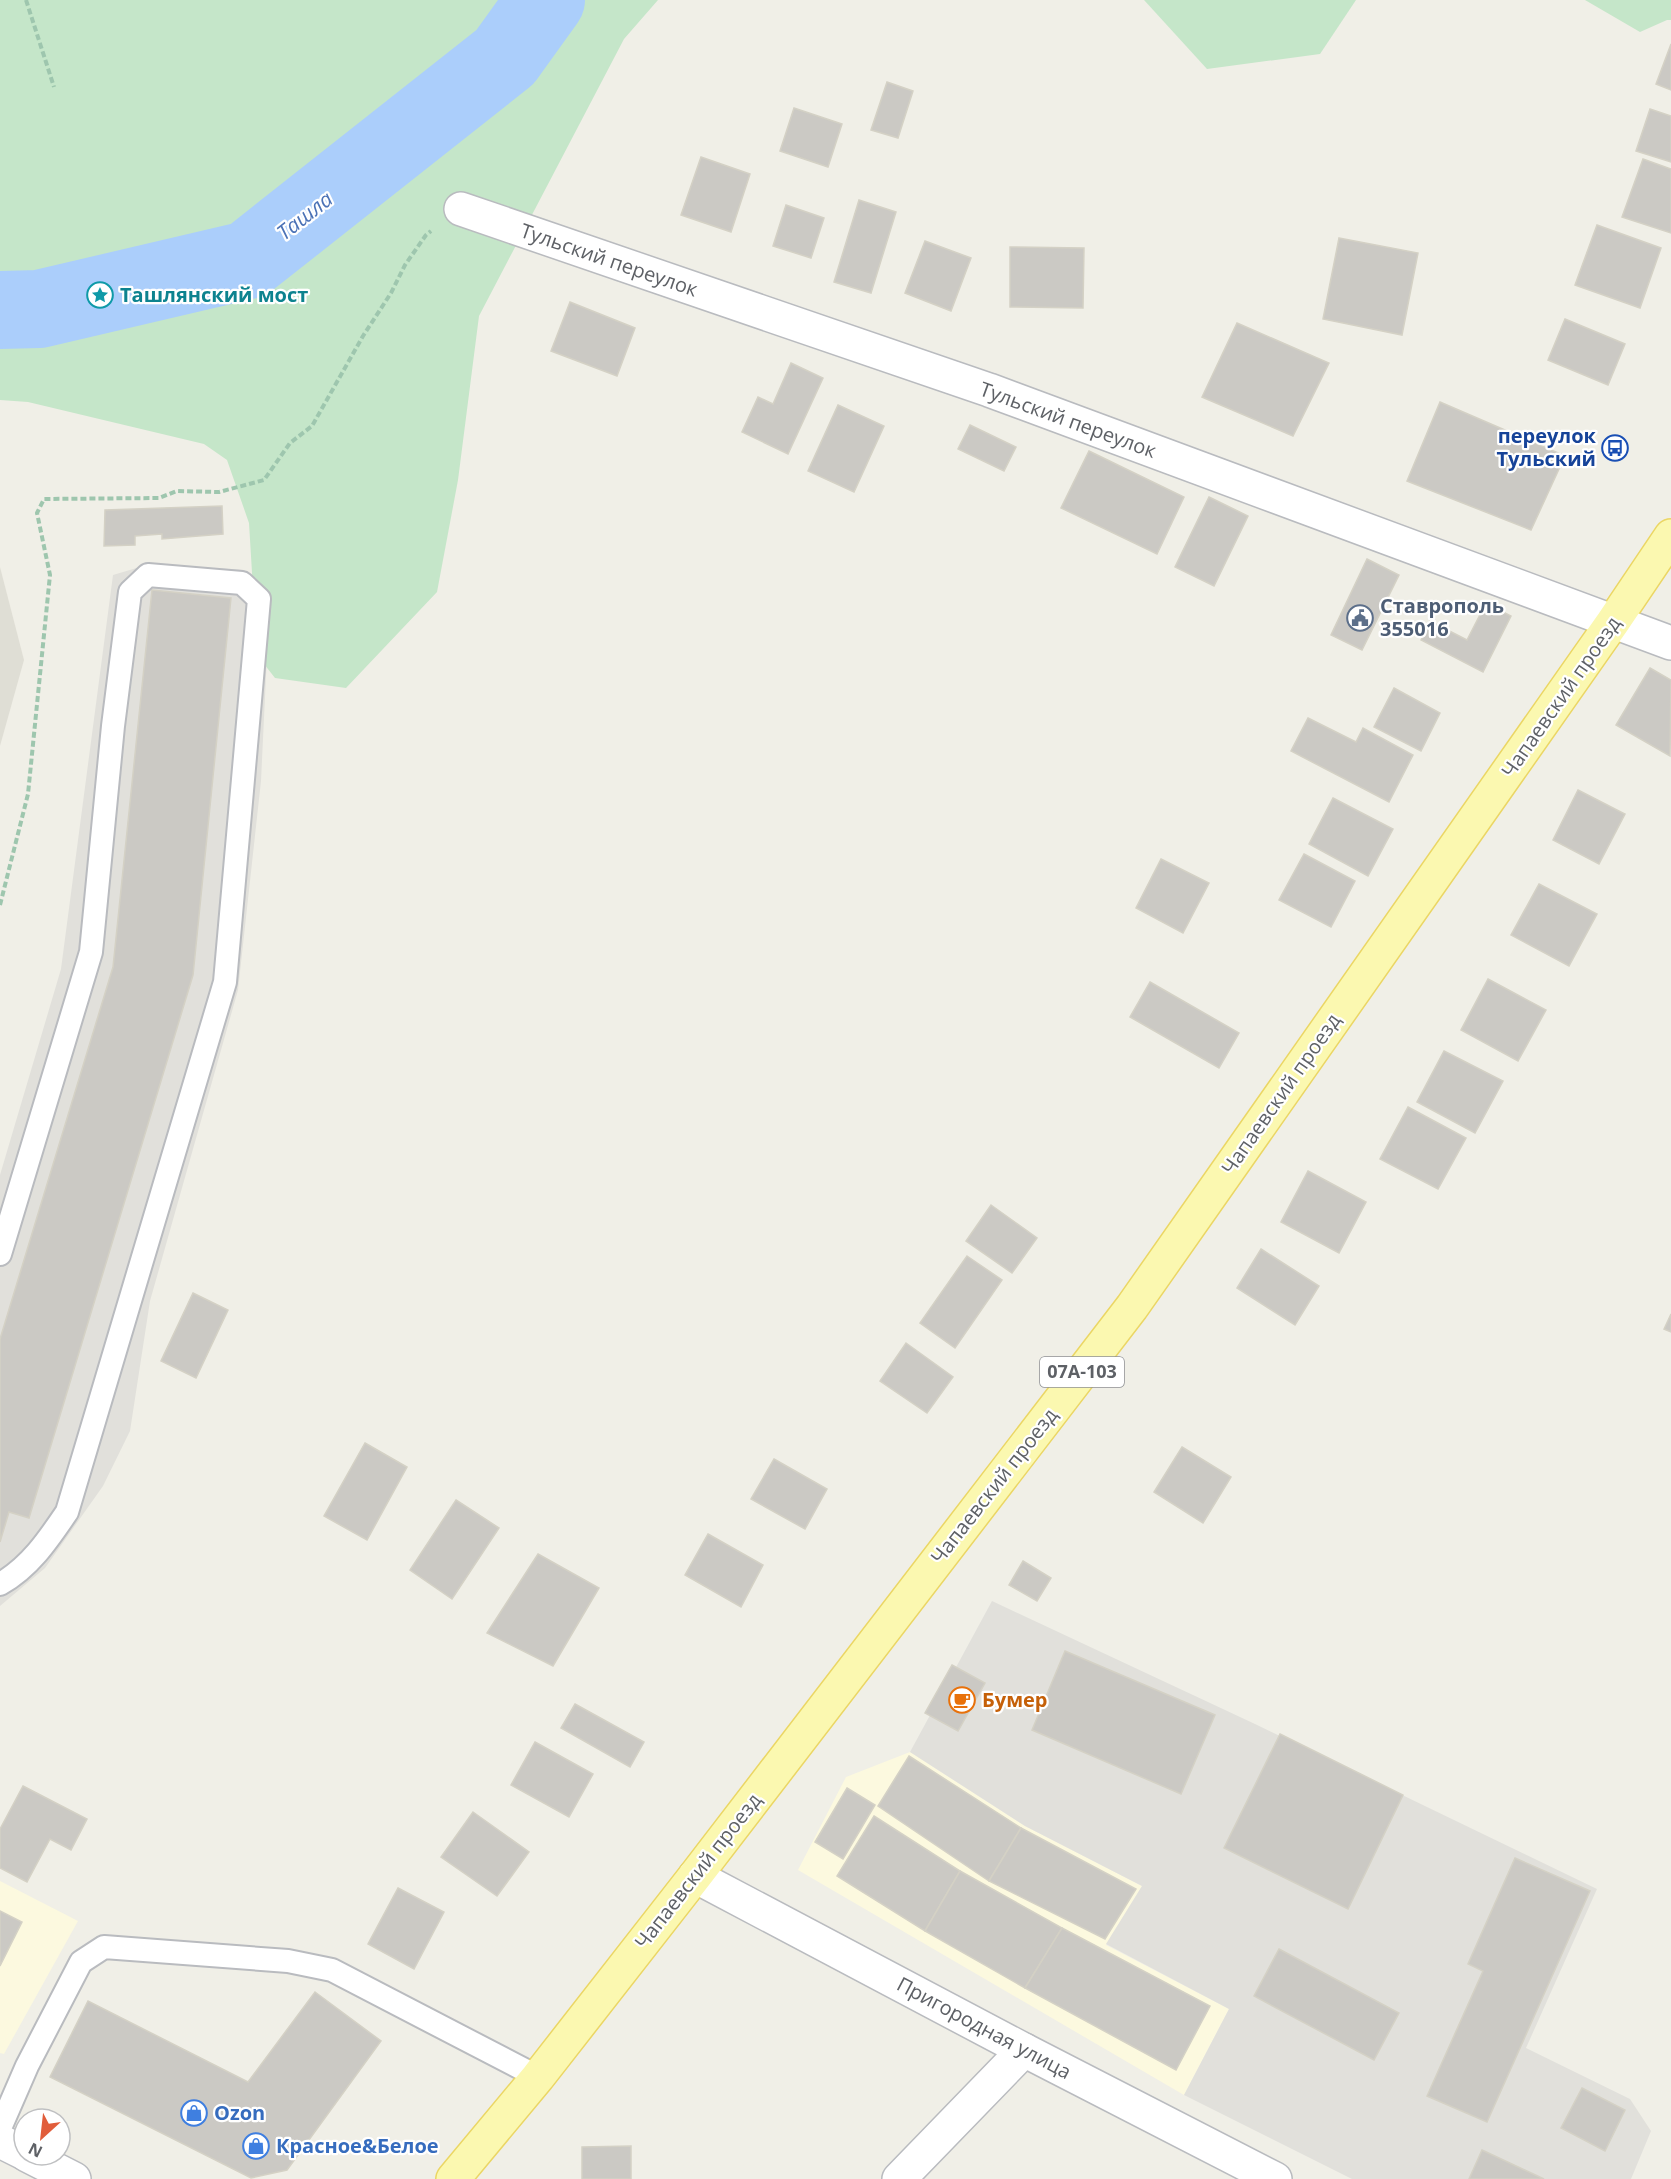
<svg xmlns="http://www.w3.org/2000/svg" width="1671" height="2179" viewBox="0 0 1671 2179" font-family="'Open Sans',sans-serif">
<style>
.commercial{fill:#fcf9df}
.industrial{fill:#e1e0db}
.education{fill:#dfded5}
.green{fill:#c5e6c9}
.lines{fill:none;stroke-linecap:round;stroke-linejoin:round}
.river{stroke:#abcefb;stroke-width:78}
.building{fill:#cbc9c4;stroke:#d4d1c5;stroke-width:1.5}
.service-casing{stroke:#b9bbbf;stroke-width:26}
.minor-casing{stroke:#b9bbbf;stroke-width:36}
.tertiary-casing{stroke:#b9bbbf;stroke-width:36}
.primary-casing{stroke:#ebd664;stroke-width:36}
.path{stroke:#9ec6ae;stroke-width:4;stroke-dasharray:6 3;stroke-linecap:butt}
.service{stroke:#fff;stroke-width:22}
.minor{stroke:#fff;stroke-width:33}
.tertiary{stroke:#fff;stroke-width:33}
.primary{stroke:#fbf8b0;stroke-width:33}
.labels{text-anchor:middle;stroke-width:4.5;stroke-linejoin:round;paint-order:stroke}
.shield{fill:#fff;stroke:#8e9094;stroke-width:1.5}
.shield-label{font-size:18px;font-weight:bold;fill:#5e6166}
.street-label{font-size:20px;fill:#5e6166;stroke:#fff}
.culture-label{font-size:20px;font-weight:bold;fill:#0d838f;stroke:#fff;text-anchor:start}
.transit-label{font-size:20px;font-weight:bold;fill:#164399;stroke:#fff;text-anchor:end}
.service-label{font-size:20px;font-weight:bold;fill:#4e5e75;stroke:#fff;text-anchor:start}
.food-label{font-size:20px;font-weight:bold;fill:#c56008;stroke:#fff;text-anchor:start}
.shop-label{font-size:20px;font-weight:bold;fill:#366cbe;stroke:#fff;text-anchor:start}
.water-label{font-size:21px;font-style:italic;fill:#4b72b6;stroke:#fff}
</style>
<rect width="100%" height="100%" fill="#f0efe7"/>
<g class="commercial">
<polygon points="910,1752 1025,1826 1142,1886 1106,1945 1229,2009 1184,2095 798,1870 846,1777"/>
<polygon points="0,1881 78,1921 4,2054 0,2053"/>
</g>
<g class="industrial">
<polygon points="150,564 244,570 270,592 261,781 238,990 150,1301 130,1431 103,1486 45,1568 0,1606 0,1175 61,969 113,575"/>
<polygon points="992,1601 1255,1724 1597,1889 1526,2048 1630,2099 1651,2131 1631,2179 1352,2179 1184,2095 1229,2009 1106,1944 1142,1886 1025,1826 910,1752"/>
</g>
<polygon class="education" points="0,567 24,660 0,746"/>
<g class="green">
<polygon points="0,0 658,0 624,39 479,316 458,480 437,592 346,688 275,678 257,655 249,523 227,460 204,444 28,402 0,400"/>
<polygon points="1144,0 1356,0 1320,54 1207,69"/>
<polygon points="1585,0 1671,0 1671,20 1667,20 1640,32"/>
</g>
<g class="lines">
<polyline class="river" points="0,310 39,309 248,260 505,57 546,0"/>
</g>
<g class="building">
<polygon points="1671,44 1671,90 1656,84"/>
<polygon points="887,82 913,91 898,138 871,130"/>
<polygon points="794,108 842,124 828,167 780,151"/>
<polygon points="1650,109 1671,116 1671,162 1636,151"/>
<polygon points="701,157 750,174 731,232 681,215"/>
<polygon points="1643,159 1671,169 1671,233 1622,217"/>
<polygon points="859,200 896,212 871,293 834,282"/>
<polygon points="786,205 824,218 811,258 773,246"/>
<polygon points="1597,225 1661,248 1640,308 1575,285"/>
<polygon points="1339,238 1418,253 1402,335 1323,319"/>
<polygon points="925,241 971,258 951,311 905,293"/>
<polygon points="1010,247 1084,248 1083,308 1010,307"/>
<polygon points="570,302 635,328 617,376 551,351"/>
<polygon points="1565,319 1625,344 1608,385 1548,360"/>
<polygon points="1237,323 1329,363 1293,436 1202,397"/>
<polygon points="791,363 823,378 788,454 742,432 758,397 773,404"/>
<polygon points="1440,402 1565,456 1531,530 1407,481"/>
<polygon points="838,405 884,426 854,492 808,471"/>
<polygon points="970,425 1016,447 1004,471 958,449"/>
<polygon points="1089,451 1184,497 1157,554 1061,508"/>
<polygon points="1209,497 1248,516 1214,586 1175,567"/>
<polygon points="222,506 223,534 162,539 162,534 135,536 135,545 104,546 105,510"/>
<polygon points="1367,559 1399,575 1362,650 1331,635"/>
<polygon points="152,590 231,598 193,975 29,1518 9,1512 0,1542 0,1339 113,967"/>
<polygon points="1486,603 1511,616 1483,672 1421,640 1430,621 1467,640"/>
<polygon points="1650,668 1671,680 1670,756 1616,725"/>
<polygon points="1394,688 1440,713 1421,751 1374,727"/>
<polygon points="1308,718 1356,742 1363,728 1413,755 1389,802 1291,751"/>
<polygon points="1578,790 1625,814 1599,864 1553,840"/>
<polygon points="1333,798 1393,829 1368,876 1309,844"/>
<polygon points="1304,854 1355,881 1331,927 1279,900"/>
<polygon points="1161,859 1209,883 1183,933 1136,908"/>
<polygon points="1539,884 1597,914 1569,966 1511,935"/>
<polygon points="1488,979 1546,1010 1518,1061 1461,1030"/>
<polygon points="1150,982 1239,1033 1219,1068 1130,1017"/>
<polygon points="1444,1051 1503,1081 1475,1133 1417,1102"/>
<polygon points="1408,1107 1466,1138 1438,1189 1380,1159"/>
<polygon points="1308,1171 1366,1202 1339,1253 1281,1222"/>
<polygon points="991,1205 1037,1238 1012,1273 966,1241"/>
<polygon points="1261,1249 1319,1286 1295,1325 1237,1288"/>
<polygon points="967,1256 1002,1280 955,1348 920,1323"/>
<polygon points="193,1293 228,1310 196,1378 161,1361"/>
<polygon points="1671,1314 1671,1332 1664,1329"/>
<polygon points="906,1343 953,1377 927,1413 880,1381"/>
<polygon points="365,1443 407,1467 367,1540 324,1516"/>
<polygon points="1182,1447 1231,1477 1203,1523 1154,1492"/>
<polygon points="774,1459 827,1489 805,1529 751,1499"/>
<polygon points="456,1500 499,1528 452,1599 410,1570"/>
<polygon points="708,1534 763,1565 741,1607 685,1575"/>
<polygon points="538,1554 599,1588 553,1666 487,1633"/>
<polygon points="1023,1561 1051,1578 1037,1601 1009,1585"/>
<polygon points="1065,1651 1215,1715 1181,1794 1032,1730"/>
<polygon points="952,1665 985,1683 958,1731 925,1713"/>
<polygon points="575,1704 644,1742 630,1767 561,1728"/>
<polygon points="1280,1734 1403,1795 1348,1909 1224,1848"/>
<polygon points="535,1742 593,1774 569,1817 511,1785"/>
<polygon points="909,1756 1021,1828 989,1881 878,1806"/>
<polygon points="23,1786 87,1819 71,1850 50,1839 27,1882 0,1868 0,1829"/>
<polygon points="847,1788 875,1805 843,1859 815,1842"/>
<polygon points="473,1812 529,1852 497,1896 441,1857"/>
<polygon points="874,1816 960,1871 925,1931 837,1876"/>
<polygon points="1021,1828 1136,1889 1105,1939 989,1881"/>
<polygon points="1515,1858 1590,1891 1487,2122 1427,2096 1483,1971 1468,1964"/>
<polygon points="960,1871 1062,1928 1025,1988 925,1931"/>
<polygon points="398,1888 444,1912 414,1969 368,1944"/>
<polygon points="0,1911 22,1922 0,1966"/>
<polygon points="1062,1928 1210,2006 1176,2070 1025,1988"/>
<polygon points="1279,1949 1399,2013 1374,2060 1254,1996"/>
<polygon points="315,1992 381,2041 287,2170 251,2178 50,2077 88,2001 248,2082"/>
<polygon points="1582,2088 1625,2110 1605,2151 1561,2128"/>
<polygon points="631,2146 631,2179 582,2179 582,2147"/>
<polygon points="1482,2150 1544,2179 1469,2179"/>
</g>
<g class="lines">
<g class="service-casing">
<g id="service">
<path d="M0 1254 91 952 113 726 130 592 148 575 242 583 259 599 225 982 67 1512C48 1540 30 1567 0 1584"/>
<polyline points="0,2128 27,2066 81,1962 104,1947 288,1961 332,1970 538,2077"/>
</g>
</g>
<g class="minor-casing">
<g id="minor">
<polyline points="461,209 989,390 1671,643"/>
<polyline points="0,2141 24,2153"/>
<polyline points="27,2155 74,2179"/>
<polyline points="899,2179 1024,2050"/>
</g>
</g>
<g class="tertiary-casing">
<polyline id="tertiary" points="695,1876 1024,2050 1275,2179"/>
</g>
<g class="primary-casing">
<polyline id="primary" points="453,2179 538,2077 695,1876 1132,1307 1613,622 1671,536"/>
</g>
<g class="path">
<polyline points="26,0 54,87"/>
<polyline points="0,905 28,794 50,575 37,513 44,499 159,498 177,491 219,492 264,480 290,443 312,426 363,336 391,293 405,265 426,235 431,231"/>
</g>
<use href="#service" class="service"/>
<use href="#minor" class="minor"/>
<use href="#tertiary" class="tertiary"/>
<use href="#primary" class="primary"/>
</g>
<defs>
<g id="sight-ring" transform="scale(1.35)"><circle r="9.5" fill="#fff" stroke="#0f9aa8" stroke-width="1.5"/><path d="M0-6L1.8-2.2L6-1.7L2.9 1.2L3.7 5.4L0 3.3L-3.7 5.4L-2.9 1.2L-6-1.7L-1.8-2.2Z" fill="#0f9aa8"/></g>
<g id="bus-ring" transform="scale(1.35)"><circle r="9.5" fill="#fff" stroke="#1a4fb4" stroke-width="1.5"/><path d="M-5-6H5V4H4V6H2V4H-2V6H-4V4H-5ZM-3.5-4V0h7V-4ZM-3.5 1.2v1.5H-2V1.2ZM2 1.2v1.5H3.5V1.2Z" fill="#1a4fb4"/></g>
<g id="civic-ring" transform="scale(1.35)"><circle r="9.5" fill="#fff" stroke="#5c6f8a" stroke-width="1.5"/><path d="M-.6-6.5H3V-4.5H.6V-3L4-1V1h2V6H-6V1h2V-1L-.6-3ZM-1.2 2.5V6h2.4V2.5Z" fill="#5c6f8a"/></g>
<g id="cafe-ring" transform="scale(1.35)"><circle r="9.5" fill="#fff" stroke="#e8710a" stroke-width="1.5"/><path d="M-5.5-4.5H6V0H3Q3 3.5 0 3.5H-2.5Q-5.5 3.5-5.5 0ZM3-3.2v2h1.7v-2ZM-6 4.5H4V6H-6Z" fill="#e8710a"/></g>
<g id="shop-ring" transform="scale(1.35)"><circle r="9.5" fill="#fff" stroke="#3f7fe0" stroke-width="1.5"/><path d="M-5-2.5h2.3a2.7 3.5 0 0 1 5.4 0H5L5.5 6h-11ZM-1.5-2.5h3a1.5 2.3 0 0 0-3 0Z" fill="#3f7fe0"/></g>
</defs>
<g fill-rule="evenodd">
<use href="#sight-ring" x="100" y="295"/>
<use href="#bus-ring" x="1615" y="448"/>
<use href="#civic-ring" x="1360" y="618"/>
<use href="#cafe-ring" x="962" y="1700"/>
<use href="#shop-ring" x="194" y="2113"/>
<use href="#shop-ring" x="256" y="2146"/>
</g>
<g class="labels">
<rect class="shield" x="1040" y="1357" width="84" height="30" rx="4.5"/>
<g class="shield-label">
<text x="1082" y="1378">07А-103</text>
</g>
<g class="street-label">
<text transform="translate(609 260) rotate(19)" y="7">Тульский переулок</text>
<text transform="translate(1068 420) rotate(20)" y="7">Тульский переулок</text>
<text transform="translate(1561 697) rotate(-55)" y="7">Чапаевский проезд</text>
<text transform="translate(1281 1094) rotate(-55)" y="7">Чапаевский проезд</text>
<text transform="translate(994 1486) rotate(-52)" y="7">Чапаевский проезд</text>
<text transform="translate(698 1871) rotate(-52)" y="7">Чапаевский проезд</text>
<text transform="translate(984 2028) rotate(28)" y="7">Пригородная улица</text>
</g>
<g class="culture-label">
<text x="120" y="302">Ташлянский мост</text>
</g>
<g class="transit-label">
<text x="1596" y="443">переулок<tspan x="1596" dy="23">Тульский</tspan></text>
</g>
<g class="service-label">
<text x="1380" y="613">Ставрополь<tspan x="1380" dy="23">355016</tspan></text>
</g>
<g class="food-label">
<text x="982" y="1707">Бумер</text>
</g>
<g class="shop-label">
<text x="214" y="2120">Ozon</text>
<text x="276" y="2153">Красное&amp;Белое</text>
</g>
<g class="water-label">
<text transform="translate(305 216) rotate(-38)" y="7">Ташла</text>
</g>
</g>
<g transform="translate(42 2137) rotate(207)"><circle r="28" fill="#ffffff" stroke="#bfc0c2" stroke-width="1.5"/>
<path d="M0-4.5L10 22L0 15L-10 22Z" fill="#e15d3b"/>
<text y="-9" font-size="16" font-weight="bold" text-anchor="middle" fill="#5e6166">N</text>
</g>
</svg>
